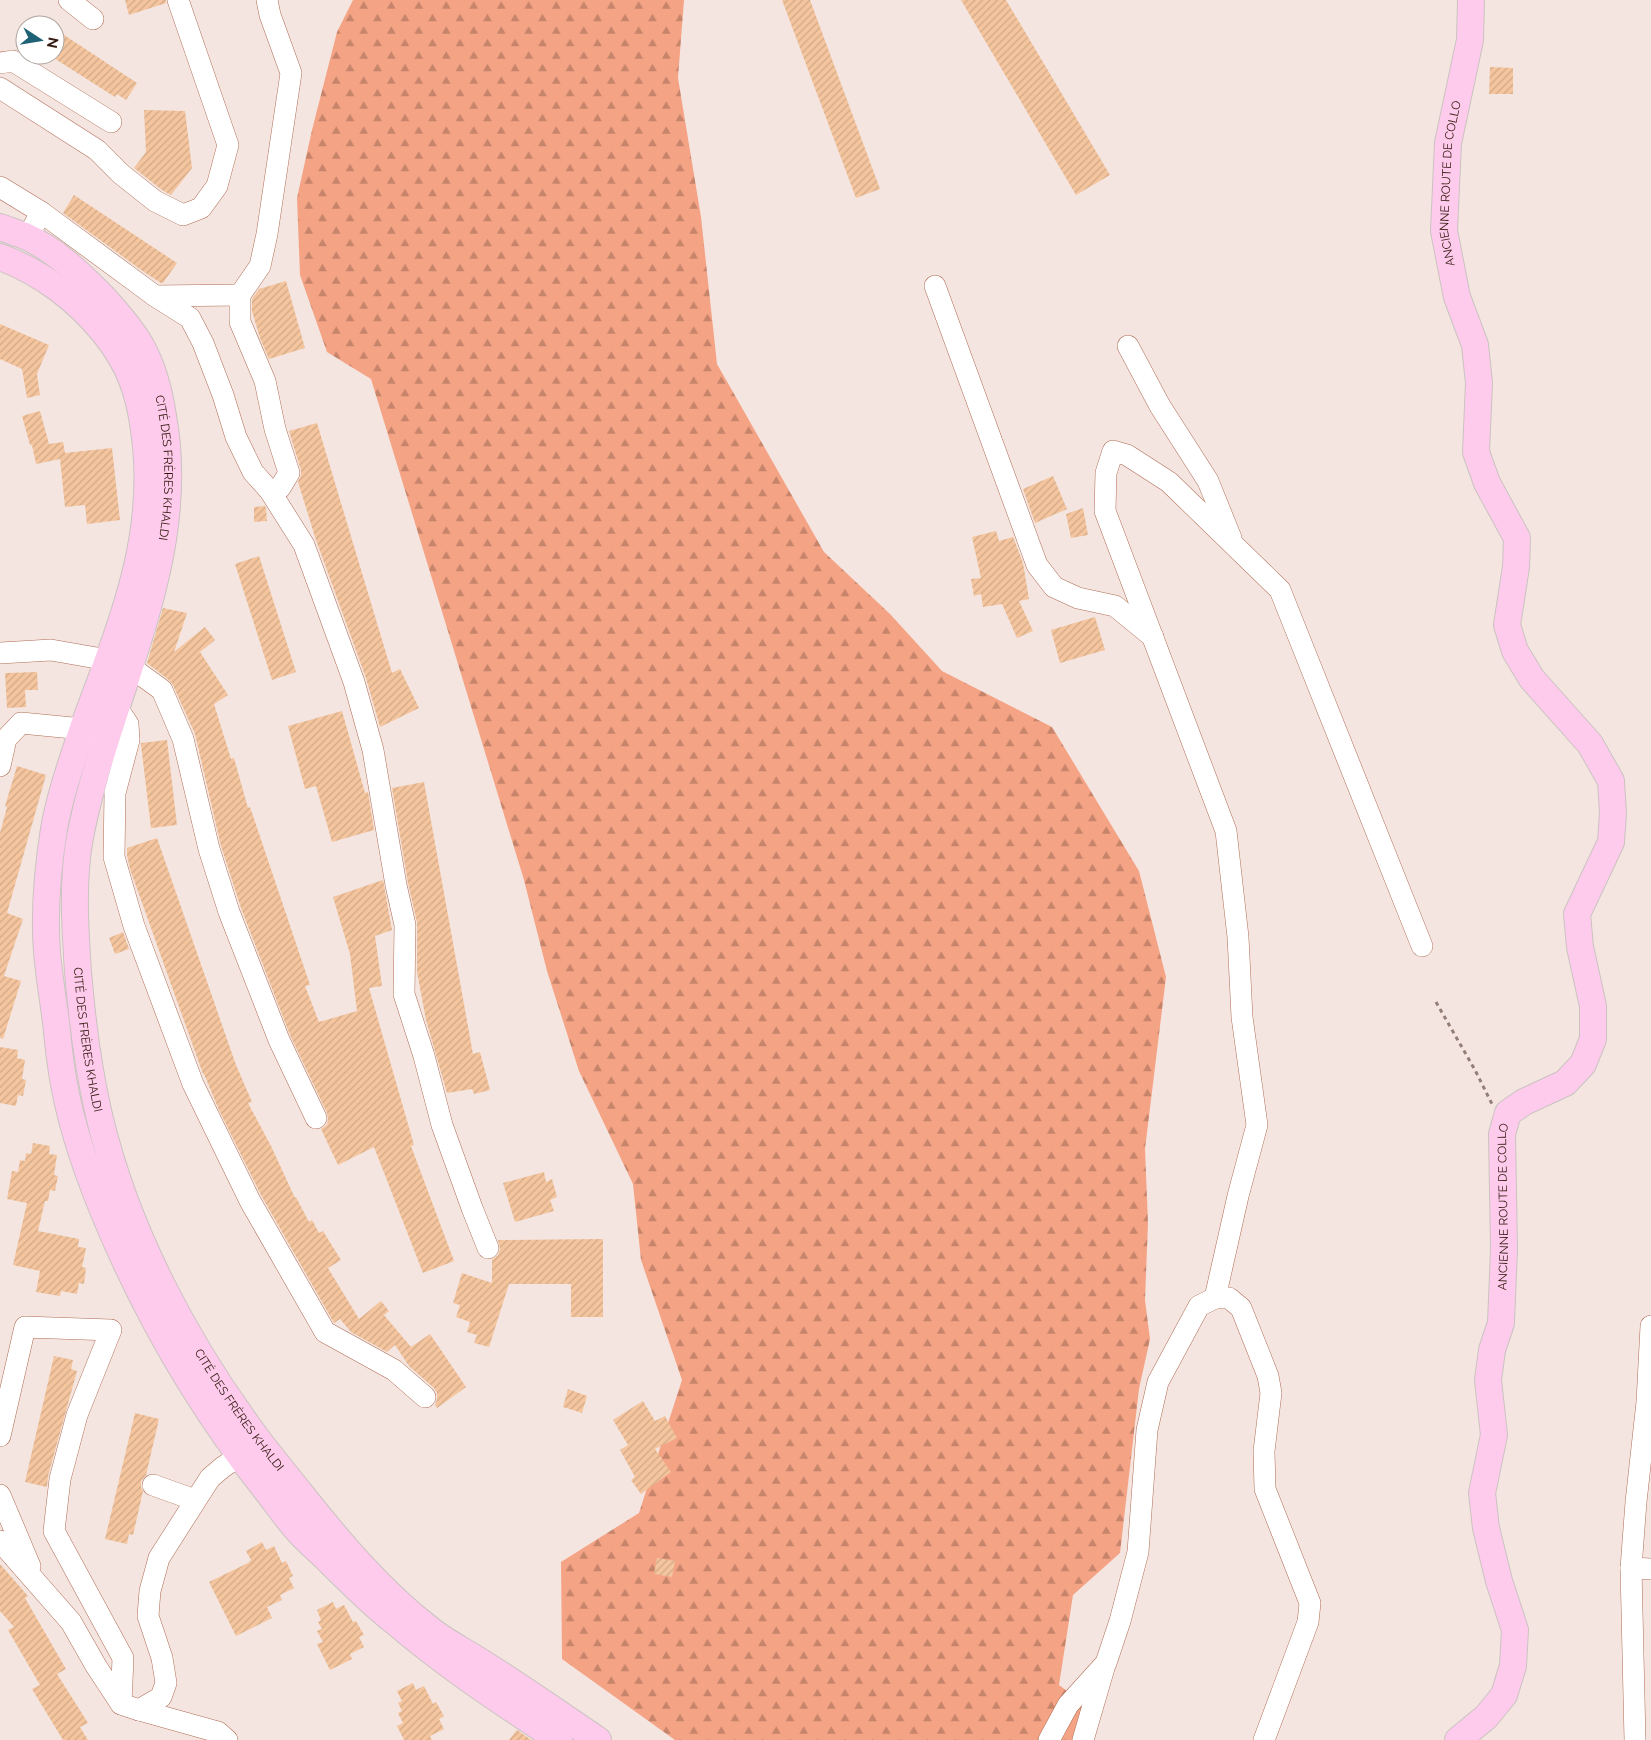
<svg xmlns="http://www.w3.org/2000/svg" width="1651" height="1740" viewBox="0 0 1651 1740" font-family="Raleway,sans-serif">
<style>
.forest{fill:url(#forest-firs)}
.building{fill:url(#building-hatch)}
.lines{fill:none;stroke-linecap:round;stroke-linejoin:round}
.minor-casing{stroke:#af6d55;stroke-width:22}
.major-casing{stroke:#cac3c1;stroke-width:28}
.path{stroke:#947f77;stroke-width:3;stroke-dasharray:4 4;stroke-linecap:butt}
.minor{stroke:#fff;stroke-width:21}
.major{stroke:#fecbec;stroke-width:26}
.labels{text-anchor:middle;stroke-width:4.5;stroke-linejoin:round;paint-order:stroke}
.street-label{font-size:12px;fill:#341a10;stroke:#fff}
</style>
<defs>
<pattern id="forest-firs" width="22" height="20" patternUnits="userSpaceOnUse" patternTransform="scale(1.25)"><rect width="22" height="20" fill="#f4a385"/><path d="M5 1l3.5 6h-7zM16 11l3.5 6h-7z" fill="#c6846b"/></pattern>
<pattern id="building-hatch" width="6" height="6" patternUnits="userSpaceOnUse" patternTransform="scale(1.25)"><rect width="6" height="6" fill="#f4c59e"/><path d="M-1 1l2-2M0 6l6-6M5 7l2-2" fill="none" stroke="#d2a987"/></pattern>
</defs>
<rect width="100%" height="100%" fill="#f5e5e0"/>
<polygon class="forest" points="353,0 684,0 678,78 701,217 717,364 824,552 890,614 942,671 1052,727 1139,871 1166,977 1145,1149 1148,1223 1145,1300 1150,1339 1139,1389 1120,1553 1073,1595 1059,1685 1083,1703 1074,1740 675,1740 562,1659 561,1562 639,1513 682,1380 641,1260 633,1184 579,1071 547,971 524,880 371,379 327,352 300,275 297,198 312,130 337,32"/>
<g class="building">
<polygon points="125,0 166,0 166,3 129,15"/>
<polygon points="782,0 810,0 880,189 856,198"/>
<polygon points="961,0 1006,0 1110,175 1076,195"/>
<polygon points="55,29 137,83 126,100 117,94 115,97 49,55 59,55 55,52"/>
<polygon points="1490,67 1513,68 1513,94 1489,94"/>
<polygon points="144,110 185,111 192,168 171,195 162,190 134,168 146,152"/>
<polygon points="74,195 177,263 163,283 161,283 144,272 63,213"/>
<polygon points="286,281 305,348 269,359 260,338 252,311 252,299 259,289"/>
<polygon points="0,324 49,345 37,374 40,395 27,398 22,369 0,359"/>
<polygon points="40,411 49,444 63,442 65,453 112,448 120,520 87,524 85,505 65,507 60,459 36,464 32,445 30,445 22,416"/>
<polygon points="317,423 392,673 400,669 419,708 380,727 366,678 316,540 298,482 301,475 301,470 289,431"/>
<polygon points="1053,476 1067,509 1035,523 1023,489"/>
<polygon points="265,506 266,509 267,521 254,522 254,507"/>
<polygon points="1083,508 1088,535 1071,538 1066,514"/>
<polygon points="996,531 999,541 1013,537 1023,563 1029,599 1019,601 1033,631 1017,638 1002,604 983,607 981,594 974,596 971,579 981,578 972,537"/>
<polygon points="259,556 296,672 272,680 235,564"/>
<polygon points="163,608 187,613 174,652 205,627 215,640 200,652 228,695 214,704 231,759 234,758 248,808 250,807 310,985 305,986 319,1022 357,1011 350,954 333,897 383,880 392,930 375,936 382,986 369,988 414,1145 411,1146 454,1261 423,1273 374,1147 338,1165 321,1129 327,1125 328,1119 327,1113 290,1035 241,908 221,846 195,734 173,685 169,680 147,663"/>
<polygon points="1095,617 1105,650 1060,663 1051,630"/>
<polygon points="37,672 38,690 25,690 26,707 7,708 5,673"/>
<polygon points="342,711 365,793 368,792 374,830 332,842 316,786 305,789 288,726"/>
<polygon points="167,740 177,825 151,828 141,745 141,743"/>
<polygon points="17,766 46,775 7,913 23,919 4,976 21,981 3,1039 0,1038 0,833 7,807 5,806"/>
<polygon points="424,782 473,1054 480,1052 490,1090 474,1094 472,1089 447,1093 426,1020 417,972 417,922 408,883 392,788"/>
<polygon points="157,838 236,1065 252,1102 248,1103 271,1146 295,1198 296,1197 309,1222 312,1220 319,1233 323,1231 341,1260 328,1268 331,1273 359,1319 381,1301 389,1311 384,1315 411,1347 430,1334 466,1387 437,1408 435,1405 437,1399 437,1393 434,1388 409,1366 395,1345 387,1352 351,1332 340,1319 334,1323 261,1195 219,1110 204,1074 203,1074 130,869 127,855 127,848"/>
<polygon points="123,932 129,949 115,954 109,938"/>
<polygon points="0,1047 18,1050 17,1058 25,1060 22,1079 26,1080 23,1096 18,1095 16,1106 0,1103"/>
<polygon points="33,1143 50,1146 49,1154 57,1155 54,1175 58,1176 55,1191 50,1190 48,1201 45,1201 38,1231 79,1239 78,1247 86,1248 82,1267 86,1268 84,1284 79,1283 77,1294 61,1291 60,1296 36,1292 40,1271 13,1265 27,1203 7,1199 12,1171 18,1172 20,1160 25,1161 26,1153 31,1154"/>
<polygon points="544,1172 546,1182 552,1179 557,1197 550,1200 554,1211 515,1222 503,1183"/>
<polygon points="603,1239 603,1317 571,1317 571,1284 509,1284 489,1347 474,1343 477,1335 467,1332 470,1322 456,1317 460,1305 453,1303 462,1273 492,1283 492,1260 498,1255 500,1249 498,1240"/>
<polygon points="54,1356 73,1360 71,1369 77,1371 48,1476 47,1487 25,1482"/>
<polygon points="568,1389 587,1396 582,1413 563,1407"/>
<polygon points="643,1401 655,1421 665,1416 677,1438 655,1449 671,1472 641,1494 631,1480 635,1477 620,1450 628,1445 613,1420"/>
<polygon points="135,1413 159,1419 146,1475 141,1481 141,1487 143,1491 133,1535 129,1534 127,1544 105,1539"/>
<polygon points="262,1542 266,1550 274,1546 282,1563 286,1561 293,1576 289,1578 294,1588 280,1595 282,1600 267,1607 272,1618 236,1636 209,1582 248,1563 251,1560 246,1551"/>
<polygon points="657,1558 675,1561 672,1577 654,1574"/>
<polygon points="0,1564 28,1596 25,1598 66,1669 57,1674 88,1723 80,1727 88,1740 63,1740 32,1689 40,1685 8,1630 14,1627 0,1611"/>
<polygon points="333,1602 336,1609 344,1605 353,1622 356,1621 364,1635 359,1637 364,1647 350,1654 352,1659 330,1670 317,1644 323,1642 317,1631 322,1629 318,1622 321,1620 317,1610"/>
<polygon points="413,1683 416,1690 424,1686 433,1704 436,1702 444,1716 439,1719 444,1729 430,1736 432,1740 404,1740 397,1726 403,1723 398,1713 402,1711 398,1703 402,1701 397,1691"/>
<polygon points="517,1730 530,1739 532,1740 509,1740"/>
</g>
<g class="lines">
<g class="minor-casing">
<g id="minor">
<polyline points="69,0 93,19"/>
<polyline points="0,63 13,61 111,122"/>
<polyline points="0,88 97,150 121,174 155,201 183,215 201,208 217,186 228,145 178,0"/>
<polyline points="0,187 41,212"/>
<polyline points="28,237 41,212 155,296 190,318 203,343 223,395 236,437 253,472 270,491 280,488 289,473 275,429 265,381 240,322 240,295 260,266 267,234 291,73 270,15 267,0"/>
<polyline points="935,286 1037,565 1054,587 1078,598 1115,606 1153,637"/>
<polyline points="155,296 240,295"/>
<polyline points="1128,346 1160,406 1208,481 1231,538"/>
<polyline points="270,491 304,545 354,682 373,750 396,885 405,925 404,994 424,1056 442,1125 472,1208 488,1248"/>
<polyline points="0,653 51,650 108,660 129,666 162,690 183,739 209,849 229,912 279,1040 316,1118"/>
<polyline points="107,702 116,706 128,724 129,740 115,793 114,857 134,926 193,1084 250,1201 325,1332 394,1370 425,1397"/>
<polyline points="0,766 6,739 21,723 83,729 96,737"/>
<polyline points="1215,1298 1238,1196 1257,1125 1242,1017 1238,937 1226,831 1105,511 1106,473 1113,451 1127,455 1169,482 1280,590 1422,946"/>
<polyline points="0,1436 25,1327 111,1330 77,1415 60,1479 54,1531 123,1658 121,1704"/>
<polyline points="153,1485 195,1500"/>
<polyline points="0,1495 30,1566"/>
<polyline points="0,1541 71,1622 96,1666 121,1704 139,1710 161,1697 166,1683 162,1658 148,1616 150,1591 159,1558 210,1478 223,1467 253,1447"/>
<polyline points="1631,1568 1636,1502 1647,1402 1651,1326"/>
<polyline points="139,1710 218,1732 227,1740"/>
<polyline points="1049,1740 1068,1705 1106,1663 1120,1621 1138,1552 1147,1430 1158,1382 1199,1306 1215,1298 1229,1298 1241,1308 1268,1376 1271,1393 1264,1451 1265,1489 1310,1603 1308,1622 1264,1740"/>
<polyline points="1083,1740 1104,1668"/>
<polyline points="1635,1740 1631,1568 1651,1569"/>
</g>
</g>
<g class="major-casing">
<g id="major">
<path id="s1" d="M0 227C8 230 17 233 25 236 56 250 80 274 103 297 115 310 127 324 137 339 152 362 159 389 163 416 190 562 107 697 80 837 72 881 75 927 78 972 82 1020 88 1068 99 1115 126 1230 186 1343 256 1437 271 1457 286 1475 301 1494 340 1543 382 1593 432 1631 446 1642 462 1650 478 1660 518 1685 558 1713 598 1740"/>
<path d="M0 257C41 272 78 300 105 334 129 364 139 392 144 430 160 539 119 628 83 728 72 761 60 795 54 829 48 867 44 914 47 952 49 976 53 999 56 1022 58 1043 60 1063 64 1084 73 1135 92 1186 113 1234 153 1326 203 1411 266 1490 277 1504 287 1519 299 1532 308 1542 320 1552 330 1562 351 1583 372 1604 395 1622 446 1666 503 1703 559 1740"/>
<path id="s2" d="M1458 1740 1486 1717 1504 1695 1513 1666 1515 1630 1499 1581 1486 1528 1482 1493 1494 1435 1488 1380 1492 1350 1501 1323 1504 1249 1502 1134 1508 1113 1524 1102 1565 1083 1583 1064 1593 1039V1006L1580 947 1577 914 1611 842 1613 813 1611 781 1590 744 1532 679 1515 651 1507 625 1516 567 1517 538 1487 483 1476 452 1479 383 1475 345 1457 297 1444 231 1448 143 1470 40 1471 0"/>
</g>
</g>
<polyline class="path" points="1436,1002 1475,1070 1492,1104"/>
<use href="#minor" class="minor"/>
<use href="#major" class="major"/>
</g>
<g class="labels">
<g class="street-label">
<text dy="4" stroke="none"><textPath href="#s2" startOffset="1688">ANCIENNE ROUTE DE COLLO</textPath></text>
<text dy="4" stroke="none"><textPath href="#s1" startOffset="314">CITÉ DES FRÈRES KHALDI</textPath></text>
<text dy="4" stroke="none"><textPath href="#s1" startOffset="899">CITÉ DES FRÈRES KHALDI</textPath></text>
<text dy="4" stroke="none"><textPath href="#s2" startOffset="562">ANCIENNE ROUTE DE COLLO</textPath></text>
<text dy="4" stroke="none"><textPath href="#s1" startOffset="1304">CITÉ DES FRÈRES KHALDI</textPath></text>
</g>
</g>
<g transform="translate(40 40) rotate(102)"><circle r="24" fill="#ffffff" stroke="#aea39f"/>
<path d="M0-4L9 19L0 12L-9 19Z" fill="#1f6275"/>
<text y="-8" font-size="14" font-weight="bold" text-anchor="middle" fill="#341a10">N</text>
</g>
</svg>
